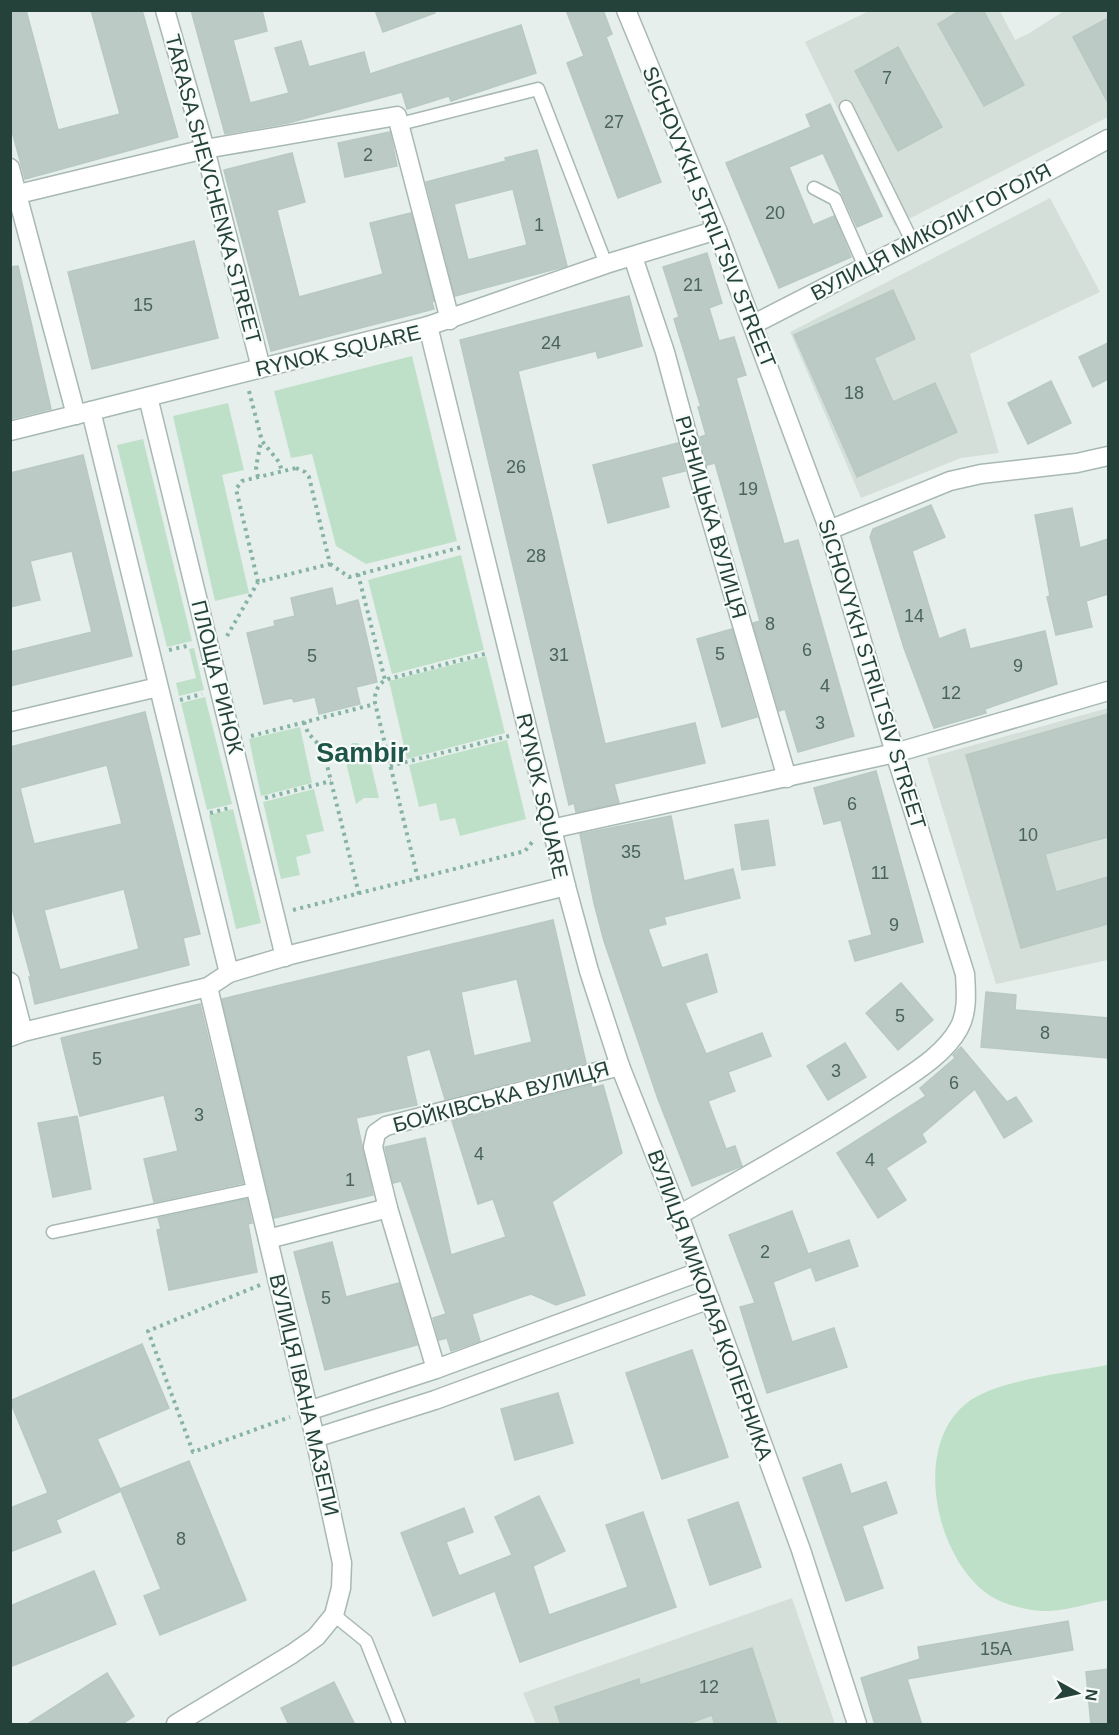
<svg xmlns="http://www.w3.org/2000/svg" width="1119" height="1735" viewBox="0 0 1119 1735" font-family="Arial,sans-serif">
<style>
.built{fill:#d4dfda}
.green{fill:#bfe0c8}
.building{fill:#bbcac4;stroke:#b8c9c2;stroke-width:1.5;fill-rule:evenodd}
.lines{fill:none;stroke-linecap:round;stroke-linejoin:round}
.service-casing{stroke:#a8b8b2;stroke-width:15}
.pedestrian-casing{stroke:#a8b8b2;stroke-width:21}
.minor-casing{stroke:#a8b8b2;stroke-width:21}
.path{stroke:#86b3a5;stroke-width:4;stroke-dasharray:3 4.5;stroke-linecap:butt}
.service{stroke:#fff;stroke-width:12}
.pedestrian{stroke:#fff;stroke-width:18}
.minor{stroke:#fff;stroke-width:18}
.labels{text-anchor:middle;stroke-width:4.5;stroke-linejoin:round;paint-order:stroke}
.number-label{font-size:18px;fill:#4a645c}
.street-label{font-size:21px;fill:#24423a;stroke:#f7fbf9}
.district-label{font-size:27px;font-weight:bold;fill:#1f5548;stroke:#f7fbf9}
</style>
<rect width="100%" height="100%" fill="#e6efeb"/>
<g class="built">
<polygon points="869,11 1000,11 1015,40 1028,34 1064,11 1108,11 1108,117 895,226 805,42"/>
<polygon points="1050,198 1100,292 970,354 999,453 961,458 861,498 790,332"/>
<polygon points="1108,708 1108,960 996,984 927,758"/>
<polygon points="792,1598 835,1724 536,1724 523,1693"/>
</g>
<g class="green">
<polygon points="412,356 457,541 366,564 336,546 312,454 291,458 274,391"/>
<polygon points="228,403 244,470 222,475 249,593 215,601 173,416"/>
<polygon points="143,439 192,641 167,647 117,445"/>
<polygon points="461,555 484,650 392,674 368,580"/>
<polygon points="194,648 204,690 179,696 176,683 196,678 189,649"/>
<polygon points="486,656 505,733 407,759 389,681"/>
<polygon points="205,697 232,804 207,810 181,703"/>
<polygon points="300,727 312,783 261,796 249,739"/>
<polygon points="507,740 526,819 460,836 455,818 440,821 436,803 419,807 409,765"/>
<polygon points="352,743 358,743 364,749 367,748 379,798 364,798 356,804 344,754"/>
<polygon points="314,789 324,831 306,835 311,853 296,857 300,875 281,879 263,802"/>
<polygon points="233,809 261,923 236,929 209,815"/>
<path d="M1108 1365V1600C1090 1603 1069 1610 1050 1611 1033 1612 1003 1605 989 1595 935 1558 911 1445 968 1402 997 1380 1071 1372 1108 1365Z"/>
</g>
<g class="building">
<polygon points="10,10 26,10 58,130 120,114 91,10 142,10 178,137 25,179 10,124"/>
<polygon points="191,10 262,10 267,31 233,40 250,103 289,93 275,48 301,41 309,67 364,52 370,74 521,25 536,73 451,101 449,96 407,109 402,92 288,123 225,134"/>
<polygon points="375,10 435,10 435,13 383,32"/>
<polygon points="566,10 603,10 612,34 606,37 661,182 618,198 567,63 584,56"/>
<polygon points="961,10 983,10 1024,85 984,106 938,24"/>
<polygon points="1108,18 1108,103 1073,37"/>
<polygon points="898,47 942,127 898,151 855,71"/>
<polygon points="830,104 882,216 857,227 823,153 789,167 813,225 834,216 851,257 779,288 726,163 811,127 806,115"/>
<polygon points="390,132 397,166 345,177 338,143"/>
<path d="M537 150 567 266 455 296 426 182 506 161 505 158ZM513 189 527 245 468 260 454 204Z"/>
<polygon points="292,153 305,202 277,210 299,297 383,274 370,223 411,213 434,301 432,302 434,309 271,351 224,170"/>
<polygon points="194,241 218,338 92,369 68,272"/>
<polygon points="707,253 722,303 709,308 719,341 734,337 746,375 736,378 784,544 798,540 854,736 798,752 785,709 779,711 753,623 760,621 715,463 707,465 700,437 706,435 698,407 701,407 674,319 679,317 663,267"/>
<polygon points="18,266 51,409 10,419 10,267"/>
<polygon points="893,290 915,339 874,358 893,402 935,383 957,432 857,477 794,335"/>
<polygon points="629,296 642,346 598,358 596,351 518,371 605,744 695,723 705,763 614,784 619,803 576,812 574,803 569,805 460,340"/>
<polygon points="1108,343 1108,379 1093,387 1079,357"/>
<polygon points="1051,381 1071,423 1028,444 1008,403"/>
<polygon points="678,443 685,471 661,477 669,507 608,523 593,465"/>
<polygon points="83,455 132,656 10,686 10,652 92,632 72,551 30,561 40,600 10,607 10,473"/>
<polygon points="931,505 945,537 912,551 939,639 965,629 970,649 1045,631 1057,684 985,709 986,713 934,728 904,648 870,537 873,529"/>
<polygon points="1072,508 1080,548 1108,539 1108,594 1086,601 1092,627 1056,635 1047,597 1050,596 1035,515"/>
<polygon points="332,588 336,606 358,600 377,682 356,687 360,704 319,714 315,697 294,702 292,698 264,704 247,633 275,626 274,621 295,616 291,598"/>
<polygon points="732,629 757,717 722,727 697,639"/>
<path d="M145 712 200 934 183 938 189 965 35 1004 29 977H31L10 901V747ZM107 765 122 824 34 844 20 788ZM124 889 139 949 60 970 44 910Z"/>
<polygon points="1108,714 1108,837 1045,854 1056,892 1108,877 1108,924 1021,948 966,755"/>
<polygon points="876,771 923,942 855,961 849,941 872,935 841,820 824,824 814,788"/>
<polygon points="671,816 684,881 733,869 740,898 664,917 666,924 648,929 662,968 707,954 717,992 685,1003 706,1054 762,1033 771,1056 728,1072 735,1091 708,1101 726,1149 735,1146 742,1166 692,1186 658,1099 604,941 594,903 580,834"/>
<polygon points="768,820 775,865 742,870 735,825"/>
<path d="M553 920 586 1063 445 1099 430 1049 406 1056 417 1105 356 1118 373 1195 274 1218 222 999ZM517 979 532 1042 474 1056 461 992Z"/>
<polygon points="901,983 933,1020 898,1050 866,1013"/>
<polygon points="986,992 1016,995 1015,1010 1108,1018 1108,1058 981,1047"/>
<polygon points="200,1004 243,1183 154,1202 144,1159 178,1151 164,1095 80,1116 61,1038"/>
<polygon points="845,1043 866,1077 828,1100 807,1066"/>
<polygon points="961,1047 1007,1102 1016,1097 1032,1121 1004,1138 975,1089 922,1134 926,1142 886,1168 906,1200 878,1218 837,1153 926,1096 920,1088 955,1058 953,1055"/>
<polygon points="591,1085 592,1088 603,1085 622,1153 552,1202 585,1295 556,1305 531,1294 472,1314 480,1341 451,1351 447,1338 439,1340 433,1318 446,1314 401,1181 393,1183 385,1147 425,1138 451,1255 506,1237 493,1199 478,1204 452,1121"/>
<polygon points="77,1116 91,1189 53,1197 38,1123"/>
<polygon points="247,1199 252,1223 248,1224 257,1272 169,1290 157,1230 161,1229 158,1218"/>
<polygon points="792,1211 808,1254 849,1240 858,1266 816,1281 811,1267 773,1282 792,1342 834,1328 847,1367 767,1393 740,1307 755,1303 729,1235"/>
<polygon points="332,1242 346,1297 399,1283 417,1345 325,1370 294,1252"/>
<polygon points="142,1344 169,1408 97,1439 121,1491 56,1520 61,1532 10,1552 10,1508 48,1493 10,1401"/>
<polygon points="692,1350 728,1457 662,1479 626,1373"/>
<polygon points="558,1393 573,1443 515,1460 501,1409"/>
<polygon points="189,1461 246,1600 160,1635 144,1596 161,1589 120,1489"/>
<polygon points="841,1464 851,1494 886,1482 897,1513 862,1526 883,1588 846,1601 803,1478"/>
<polygon points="539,1496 565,1551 533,1566 549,1615 628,1587 606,1525 643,1512 676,1607 520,1662 495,1591 433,1616 401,1533 464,1508 473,1532 446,1542 459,1576 512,1555 495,1517"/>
<polygon points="738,1502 761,1567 710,1585 688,1520"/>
<polygon points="94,1571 116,1624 10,1667 10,1606"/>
<polygon points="1068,1621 1073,1650 907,1679 922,1725 875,1725 861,1678 920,1659 918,1647"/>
<polygon points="752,1648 777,1725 715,1725 712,1715 685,1725 561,1725 555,1707 639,1679 640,1685"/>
<polygon points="1108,1669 1108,1725 1091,1725 1086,1672"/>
<polygon points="107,1673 134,1716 121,1725 26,1725"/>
<polygon points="334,1682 355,1725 289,1725 281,1708"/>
</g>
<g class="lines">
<g class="service-casing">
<g id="service">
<polyline points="846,107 913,243"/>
<polyline points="400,124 538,89 606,264"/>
<polyline points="814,188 835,199 865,267"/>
<polyline points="53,1232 255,1189"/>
<polyline points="334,1615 366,1641 399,1724"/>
</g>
</g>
<g class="pedestrian-casing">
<g id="pedestrian">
<polygon points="428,326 566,886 290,955 229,973 91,411"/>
<polyline points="148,397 285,957"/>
</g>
</g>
<g class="minor-casing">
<g id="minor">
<polyline points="165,10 205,149 261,368"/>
<path d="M626 10 717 230 829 530 895 753 965 974C966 991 968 1012 959 1028 945 1054 915 1072 891 1088 823 1134 750 1174 679 1215"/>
<polyline points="10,168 76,415"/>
<polyline points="10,196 205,149 397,116 450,320"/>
<polyline points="633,257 665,352 699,478 787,778"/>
<polyline points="754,324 978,209 1108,139"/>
<polyline points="428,326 606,264 717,230"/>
<polyline points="10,431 91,411"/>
<polyline points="829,530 950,481 981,474 1077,463 1108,456"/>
<polyline points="10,722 158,687"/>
<polyline points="551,829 895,753 1108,691"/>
<polyline points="566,886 589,971 620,1066 679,1215 801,1550 857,1724"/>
<polyline points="10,982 23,1032"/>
<polyline points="10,1037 23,1032 208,987 229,973"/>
<polyline points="268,1239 388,1208"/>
<polyline points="436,1369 388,1208 373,1147 376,1133 386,1126 620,1066"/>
<polyline points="308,1411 436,1369 699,1272"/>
<polyline points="315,1438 435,1400 710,1299"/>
<polyline points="176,1724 292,1654 316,1637 334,1615 341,1588 342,1563 315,1438 208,987"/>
</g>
</g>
<g class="path">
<polyline points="249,391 262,441 279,462 282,471"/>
<polygon points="296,468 305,472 309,477 330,564 258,582 236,489 242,481"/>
<polyline points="258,477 256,467 261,441"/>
<polyline points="330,564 349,577 462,547"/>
<polyline points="358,574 385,680"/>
<polyline points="227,636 258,582"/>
<polyline points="169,650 191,645"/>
<polyline points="180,700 202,694"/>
<polyline points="304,722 308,733 323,749 359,894"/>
<polyline points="251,736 375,704"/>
<polyline points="390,766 509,736"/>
<polyline points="265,798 331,781"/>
<polyline points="210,813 229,808"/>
<path d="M418 879 375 703C374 692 378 683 388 679L488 653"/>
<polyline points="293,910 525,851 533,841"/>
<polyline points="260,1285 148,1331 193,1452 290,1417"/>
</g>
<use href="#service" class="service"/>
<use href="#pedestrian" class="pedestrian"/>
<use href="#minor" class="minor"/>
</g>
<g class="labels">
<g class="number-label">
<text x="887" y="84">7</text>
<text x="614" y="128">27</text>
<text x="368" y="161">2</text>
<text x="775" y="219">20</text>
<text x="539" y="231">1</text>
<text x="693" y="291">21</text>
<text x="143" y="311">15</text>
<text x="551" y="349">24</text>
<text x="854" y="399">18</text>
<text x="516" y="473">26</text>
<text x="748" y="495">19</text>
<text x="536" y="562">28</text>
<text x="914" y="622">14</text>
<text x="770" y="630">8</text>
<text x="807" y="656">6</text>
<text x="720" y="660">5</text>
<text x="559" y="661">31</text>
<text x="312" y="662">5</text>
<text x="1018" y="672">9</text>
<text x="825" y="692">4</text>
<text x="951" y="699">12</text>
<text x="820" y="729">3</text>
<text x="852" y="810">6</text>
<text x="1028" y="841">10</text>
<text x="631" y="858">35</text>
<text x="880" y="879">11</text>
<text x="894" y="931">9</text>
<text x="900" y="1022">5</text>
<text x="1045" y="1039">8</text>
<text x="97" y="1065">5</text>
<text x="836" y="1077">3</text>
<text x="954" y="1089">6</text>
<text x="199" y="1121">3</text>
<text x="479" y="1160">4</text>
<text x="870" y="1166">4</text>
<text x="350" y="1186">1</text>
<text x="765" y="1258">2</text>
<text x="326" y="1304">5</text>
<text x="181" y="1545">8</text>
<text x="996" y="1655">15А</text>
<text x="709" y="1693">12</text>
</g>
<g class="street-label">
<text transform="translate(213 189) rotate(75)" y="7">TARASA SHEVCHENKA STREET</text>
<text transform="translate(709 217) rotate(68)" y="7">SICHOVYKH STRILTSIV STREET</text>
<text transform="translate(931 232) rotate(-28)" y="7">ВУЛИЦЯ МИКОЛИ ГОГОЛЯ</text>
<text transform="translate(338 351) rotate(-13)" y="7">RYNOK SQUARE</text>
<text transform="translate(711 517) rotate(74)" y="7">РІЗНИЦЬКА ВУЛИЦЯ</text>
<text transform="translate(872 674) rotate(73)" y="7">SICHOVYKH STRILTSIV STREET</text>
<text transform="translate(217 677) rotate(76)" y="7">ПЛОЩА РИНОК</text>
<text transform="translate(542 796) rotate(77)" y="7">RYNOK SQUARE</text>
<text transform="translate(501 1097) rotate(-15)" y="7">БОЙКІВСЬКА ВУЛИЦЯ</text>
<text transform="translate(710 1305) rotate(70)" y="7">ВУЛИЦЯ МИКОЛАЯ КОПЕРНИКА</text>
<text transform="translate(304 1395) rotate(77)" y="7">ВУЛИЦЯ ІВАНА МАЗЕПИ</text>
</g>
<g class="district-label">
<text x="362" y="762">Sambir</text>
</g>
</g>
<rect width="1119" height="1735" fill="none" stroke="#24423a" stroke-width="24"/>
<g transform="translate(1077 1693) rotate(98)" stroke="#f7fbf9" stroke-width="4.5" paint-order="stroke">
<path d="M0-4.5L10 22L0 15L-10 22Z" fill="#24423a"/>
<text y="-9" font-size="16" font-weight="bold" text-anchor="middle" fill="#24423a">N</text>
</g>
</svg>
